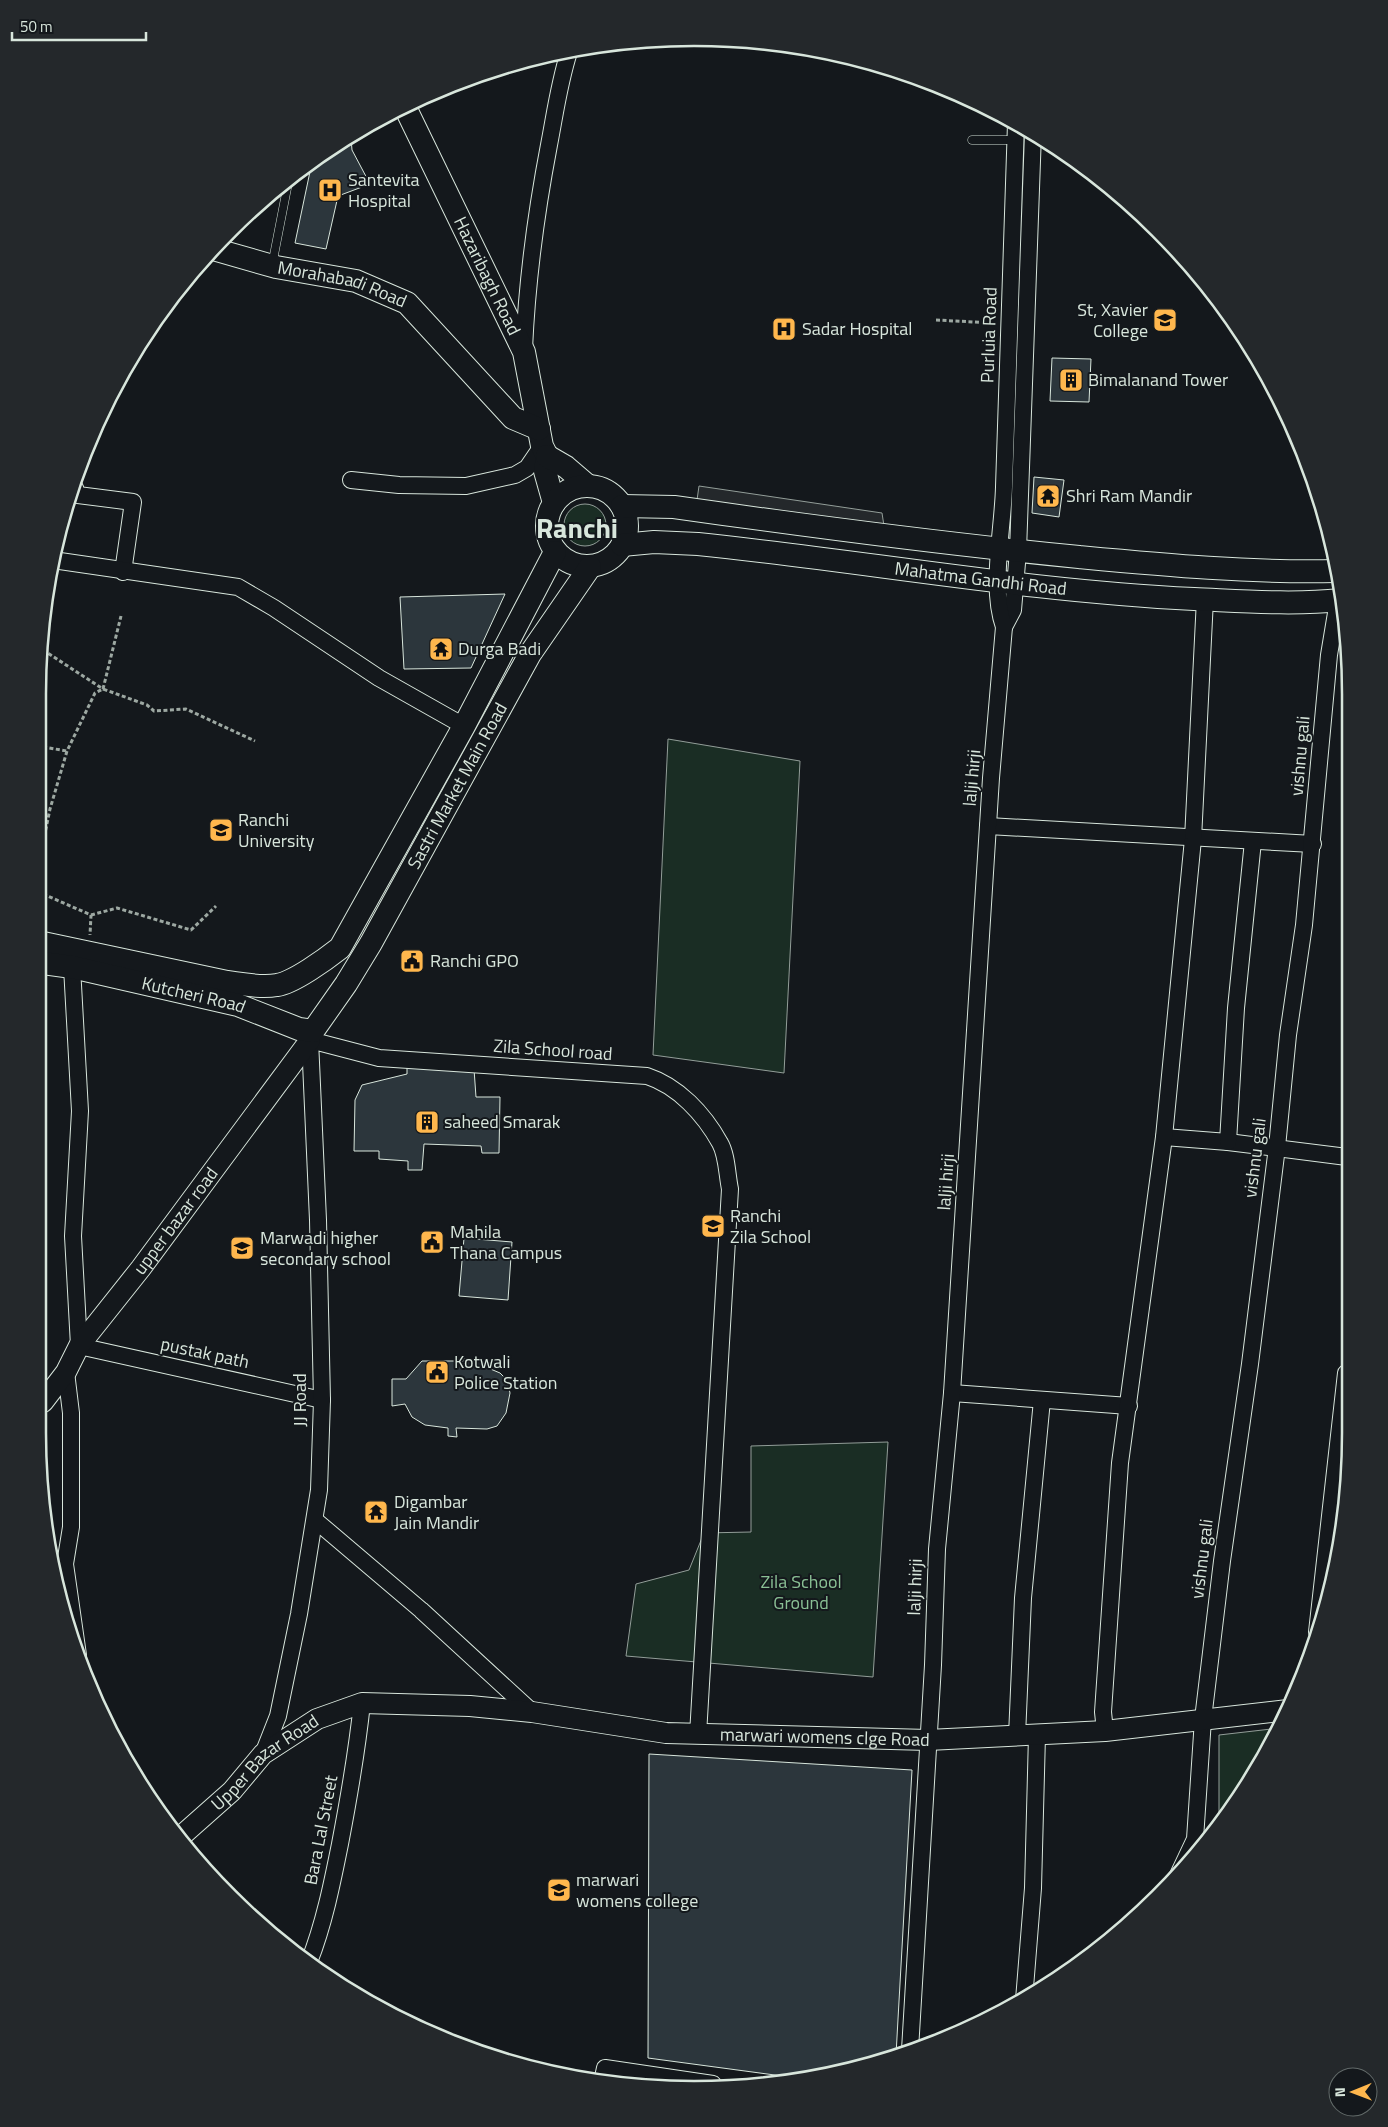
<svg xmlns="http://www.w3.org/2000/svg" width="1388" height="2127" viewBox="0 0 1388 2127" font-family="'Titillium Web',sans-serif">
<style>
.green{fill:#1a2d24;stroke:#939e99}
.parking{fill:#24282b;stroke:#939e99}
.building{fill:#2c363c;stroke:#d8e6dc}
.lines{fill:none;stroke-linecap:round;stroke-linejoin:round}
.service-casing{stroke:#d8e6dc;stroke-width:9}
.minor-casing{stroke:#d8e6dc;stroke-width:18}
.tertiary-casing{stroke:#d8e6dc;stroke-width:22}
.secondary-casing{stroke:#d8e6dc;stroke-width:24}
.path{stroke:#9da8a2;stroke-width:3;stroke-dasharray:4 2.5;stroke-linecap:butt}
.service{stroke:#14181c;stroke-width:8}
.minor{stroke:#14181c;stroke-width:16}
.tertiary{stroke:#14181c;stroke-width:20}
.secondary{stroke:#14181c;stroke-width:22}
.labels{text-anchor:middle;stroke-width:4;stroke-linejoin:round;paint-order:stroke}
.poi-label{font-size:18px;fill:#d8e6dc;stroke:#14181c;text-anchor:start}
.street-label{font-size:18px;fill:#d8e6dc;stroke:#14181c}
.park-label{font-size:18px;fill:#8ac095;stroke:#14181c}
.town-label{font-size:28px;font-weight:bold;fill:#d8e6dc;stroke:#14181c}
.rim{fill:none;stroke:#d8e6dc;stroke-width:2.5}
</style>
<rect width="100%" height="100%" fill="#14181c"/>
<g class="green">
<circle cx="585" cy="525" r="21"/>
<polygon points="668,739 800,761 784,1073 653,1055"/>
<polygon points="888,1442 873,1677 626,1656 636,1584 689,1570 704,1533 751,1532 751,1446"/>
<polygon points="1280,1728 1219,1818 1219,1735"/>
</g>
<polygon class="parking" points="699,486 882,513 884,526 697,500"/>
<g class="building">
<polygon points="351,138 352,150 370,184 338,196 326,249 295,243 312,162"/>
<polygon points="1052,358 1091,359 1089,402 1050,401"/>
<polygon points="1034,477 1064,480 1059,517 1032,513"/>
<polygon points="505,594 471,668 404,669 400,597"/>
<polygon points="407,1067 474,1069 476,1097 500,1097 499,1153 482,1153 481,1146 424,1144 422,1170 408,1170 408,1161 379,1159 379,1151 354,1151 355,1100 362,1085 407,1074"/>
<polygon points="464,1238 512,1242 508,1300 459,1296"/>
<polygon points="464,1359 482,1360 481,1365 500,1373 507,1380 510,1393 506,1413 497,1426 487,1429 456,1428 457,1437 448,1436 448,1428 425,1425 412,1417 405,1404 392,1406 392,1379 406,1379 422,1361 464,1361"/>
<polygon points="649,1754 912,1770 896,2055 822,2077 797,2078 648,2058"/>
</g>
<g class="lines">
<g class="service-casing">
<g id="service">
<polyline points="972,140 1018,140"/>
<polyline points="276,264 274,255 289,178"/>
</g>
</g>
<g class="minor-casing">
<g id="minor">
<path d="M524 349C527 281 536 213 549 145 555 114 559 83 569 52"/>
<polyline points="351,480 399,485 466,486 515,475 527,468 542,446"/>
<polyline points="74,486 78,495 133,502 123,572"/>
<polyline points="53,560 238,587 274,608 379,678 464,726"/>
<polyline points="1004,627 1013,610 1018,551 1033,133"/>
<polyline points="988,826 1313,844"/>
<polyline points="72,967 80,1111 73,1236 79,1346 322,1400"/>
<polyline points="1164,1137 1228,1142 1347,1157"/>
<polyline points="1228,1142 1236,1008 1253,841"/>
<polyline points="66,1372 71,1413 71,1527 65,1564 78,1655"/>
<polyline points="952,1393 1129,1406"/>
<polyline points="315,1520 421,1610 532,1712"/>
<polyline points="1317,1632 1346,1373"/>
<polyline points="1105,1731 1103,1712 1120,1463 1164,1137 1193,839 1205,599"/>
<polyline points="1017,1736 1023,1598 1042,1400"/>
<path d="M263 1754 278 1716 299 1614 319 1490 322 1400 318 1220 310 1040 379 1058 647 1076C678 1086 704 1114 720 1143 727 1155 727 1175 730 1189L698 1735"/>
<polyline points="1178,1875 1195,1839 1203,1719 1222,1561 1250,1364 1277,1147 1288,1035 1304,925 1329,655 1338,601"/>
<path d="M309 1962C324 1924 332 1884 340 1844 349 1797 357 1751 362 1703"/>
<polyline points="1024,2000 1033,1888 1037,1735"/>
<path d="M910 2050 933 1665 937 1549 952 1393 991 778 1004 627C990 588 1003 529 1004 487 1008 366 1012 244 1016 123"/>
<polyline points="602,2082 605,2068 713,2084"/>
</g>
</g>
<g class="tertiary-casing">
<g id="tertiary">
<path id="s1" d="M43 1402 66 1372 79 1346 141 1268 310 1040 309 1031"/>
<path id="s2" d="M179 1838 232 1791 263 1754 317 1719 362 1703 470 1706 532 1712 666 1733 928 1740 1105 1731 1288 1710"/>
</g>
</g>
<g class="secondary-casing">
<g id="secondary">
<path id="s3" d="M404 105 524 352 542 446 547 456 545 471 554 503"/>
<path id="s4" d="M213 249 276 267 356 281 407 303 513 418 539 429"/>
<polyline points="547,456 566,467 587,485"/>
<circle cx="587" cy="526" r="40"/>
<path d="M622 506 674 507C808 526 944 544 1079 557 1165 565 1250 573 1336 571"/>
<path id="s5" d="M622 545 654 542 698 544C864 561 1027 591 1194 599 1242 601 1292 605 1341 600"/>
<path d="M43 943 227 982C242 984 261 988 277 985 293 983 326 959 340 948L464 726 555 552"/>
<path id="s6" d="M43 963 72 967 238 1005 299 1029 313 1031 346 984 371 943 530 654 590 567"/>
</g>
</g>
<g class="path">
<polyline points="936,320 993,323"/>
<polyline points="43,650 103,689 121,616"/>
<polyline points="43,747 67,751"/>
<polyline points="43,843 50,809 67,751 95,693 103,689 147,705 154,711 186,709 255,741"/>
<polyline points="43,894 91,915 90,935"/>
<polyline points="91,915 117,908 191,930 216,906"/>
</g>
<use href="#service" class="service"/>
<use href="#minor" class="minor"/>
<use href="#tertiary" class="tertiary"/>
<use href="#secondary" class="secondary"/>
</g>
<defs>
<g id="hospital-square" transform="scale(1.25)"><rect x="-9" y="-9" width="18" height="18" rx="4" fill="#ffb74d" stroke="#14181c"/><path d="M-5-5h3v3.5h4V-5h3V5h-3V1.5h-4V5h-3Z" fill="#111"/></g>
<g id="university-square" transform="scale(1.25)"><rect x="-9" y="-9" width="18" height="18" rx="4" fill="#ffb74d" stroke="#14181c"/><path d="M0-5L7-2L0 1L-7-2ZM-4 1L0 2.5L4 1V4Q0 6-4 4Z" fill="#111"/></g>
<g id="building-square" transform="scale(1.25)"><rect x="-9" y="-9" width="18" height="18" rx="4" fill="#ffb74d" stroke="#14181c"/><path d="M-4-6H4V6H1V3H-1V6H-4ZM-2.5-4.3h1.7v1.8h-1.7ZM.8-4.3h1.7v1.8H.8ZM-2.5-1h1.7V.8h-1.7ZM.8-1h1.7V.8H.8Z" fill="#111"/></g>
<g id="temple-square" transform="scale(1.25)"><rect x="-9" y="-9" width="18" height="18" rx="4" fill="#ffb74d" stroke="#14181c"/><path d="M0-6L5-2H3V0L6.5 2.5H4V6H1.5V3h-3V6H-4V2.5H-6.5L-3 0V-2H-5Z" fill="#111"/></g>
<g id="civic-square" transform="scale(1.25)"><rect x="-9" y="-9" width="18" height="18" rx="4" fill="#ffb74d" stroke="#14181c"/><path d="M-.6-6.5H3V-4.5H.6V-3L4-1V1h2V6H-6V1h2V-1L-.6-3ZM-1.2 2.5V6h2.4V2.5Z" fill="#111"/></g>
<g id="school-square" transform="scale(1.25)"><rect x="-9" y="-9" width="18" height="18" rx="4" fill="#ffb74d" stroke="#14181c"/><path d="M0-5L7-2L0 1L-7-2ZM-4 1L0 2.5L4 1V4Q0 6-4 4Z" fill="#111"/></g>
</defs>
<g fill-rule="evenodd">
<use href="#hospital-square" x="330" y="190"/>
<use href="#university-square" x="1165" y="320"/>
<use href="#hospital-square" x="784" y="329"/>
<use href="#building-square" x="1071" y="380"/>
<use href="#temple-square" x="1048" y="496"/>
<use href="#temple-square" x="441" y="649"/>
<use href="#university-square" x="221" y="830"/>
<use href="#civic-square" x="412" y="961"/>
<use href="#building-square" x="427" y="1122"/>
<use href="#school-square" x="713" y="1226"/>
<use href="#civic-square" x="432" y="1242"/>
<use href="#school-square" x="242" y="1248"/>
<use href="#civic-square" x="437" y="1372"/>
<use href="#temple-square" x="376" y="1512"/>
<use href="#university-square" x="559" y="1890"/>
</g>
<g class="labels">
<g class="poi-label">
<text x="348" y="186">Santevita<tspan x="348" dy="21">Hospital</tspan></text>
<text x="1148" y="316" text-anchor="end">St, Xavier<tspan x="1148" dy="21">College</tspan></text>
<text x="802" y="335">Sadar Hospital</text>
<text x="1088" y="386">Bimalanand Tower</text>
<text x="1066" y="502">Shri Ram Mandir</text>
<text x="458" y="655">Durga Badi</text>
<text x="238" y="826">Ranchi<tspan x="238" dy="21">University</tspan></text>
<text x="430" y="967">Ranchi GPO</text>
<text x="444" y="1128">saheed Smarak</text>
<text x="730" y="1222">Ranchi<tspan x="730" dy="21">Zila School</tspan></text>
<text x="450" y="1238">Mahila<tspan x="450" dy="21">Thana Campus</tspan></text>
<text x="260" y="1244">Marwadi higher<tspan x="260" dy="21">secondary school</tspan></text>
<text x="454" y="1368">Kotwali<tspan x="454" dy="21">Police Station</tspan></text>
<text x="394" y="1508">Digambar<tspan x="394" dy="21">Jain Mandir</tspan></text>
<text x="576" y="1886">marwari<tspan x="576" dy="21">womens college</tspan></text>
</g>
<g class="street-label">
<text dy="6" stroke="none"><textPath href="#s3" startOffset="190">Hazaribagh Road</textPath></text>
<text dy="6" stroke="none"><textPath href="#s4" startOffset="134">Morahabadi Road</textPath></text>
<text transform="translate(989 335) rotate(-88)" y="6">Purluia Road</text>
<text dy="6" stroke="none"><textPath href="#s5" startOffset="361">Mahatma Gandhi Road</textPath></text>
<text transform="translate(1300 756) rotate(-85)" y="6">vishnu gali</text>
<text transform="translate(972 778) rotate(-85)" y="6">lalji hirji</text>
<text dy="6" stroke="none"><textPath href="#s6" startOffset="564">Sastri Market Main Road</textPath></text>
<text dy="6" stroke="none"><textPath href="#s6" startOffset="154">Kutcheri Road</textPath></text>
<text transform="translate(553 1050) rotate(4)" y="6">Zila School road</text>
<text transform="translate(1255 1158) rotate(-83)" y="6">vishnu gali</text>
<text transform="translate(946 1182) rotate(-86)" y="6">lalji hirji</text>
<text dy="6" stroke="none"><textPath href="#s1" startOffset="225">upper bazar road</textPath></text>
<text transform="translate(205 1353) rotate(12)" y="6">pustak path</text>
<text transform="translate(300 1400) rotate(-90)" y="6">JJ Road</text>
<text transform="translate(1202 1559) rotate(-83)" y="6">vishnu gali</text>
<text transform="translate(915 1587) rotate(-88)" y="6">lalji hirji</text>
<text dy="6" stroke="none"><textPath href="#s2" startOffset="696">marwari womens clge Road</textPath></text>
<text dy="6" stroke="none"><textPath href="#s2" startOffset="115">Upper Bazar Road</textPath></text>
<text transform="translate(321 1830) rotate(-79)" y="6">Bara Lal Street</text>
</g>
<g class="park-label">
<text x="801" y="1588">Zila School<tspan x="801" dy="21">Ground</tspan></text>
</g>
<g class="town-label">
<text x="577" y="538">Ranchi</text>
</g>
</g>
<path d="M0 0H1388V2127H0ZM694 46H694A648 648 0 0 1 1342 694V1433A648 648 0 0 1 694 2081H694A648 648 0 0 1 46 1433V694A648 648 0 0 1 694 46Z" fill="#24282b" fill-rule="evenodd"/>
<path class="rim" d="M694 46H694A648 648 0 0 1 1342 694V1433A648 648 0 0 1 694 2081H694A648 648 0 0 1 46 1433V694A648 648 0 0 1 694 46Z"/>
<g transform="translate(1353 2092) rotate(269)"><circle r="24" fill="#14181c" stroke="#626a69"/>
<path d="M0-4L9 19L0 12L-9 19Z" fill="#ffb74d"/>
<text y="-8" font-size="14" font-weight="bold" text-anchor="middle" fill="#d8e6dc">N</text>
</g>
<path d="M12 32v8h134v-8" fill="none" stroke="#d8e6dc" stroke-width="2.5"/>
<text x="20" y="32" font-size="15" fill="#d8e6dc" stroke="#14181c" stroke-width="4" paint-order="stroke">50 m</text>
</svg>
